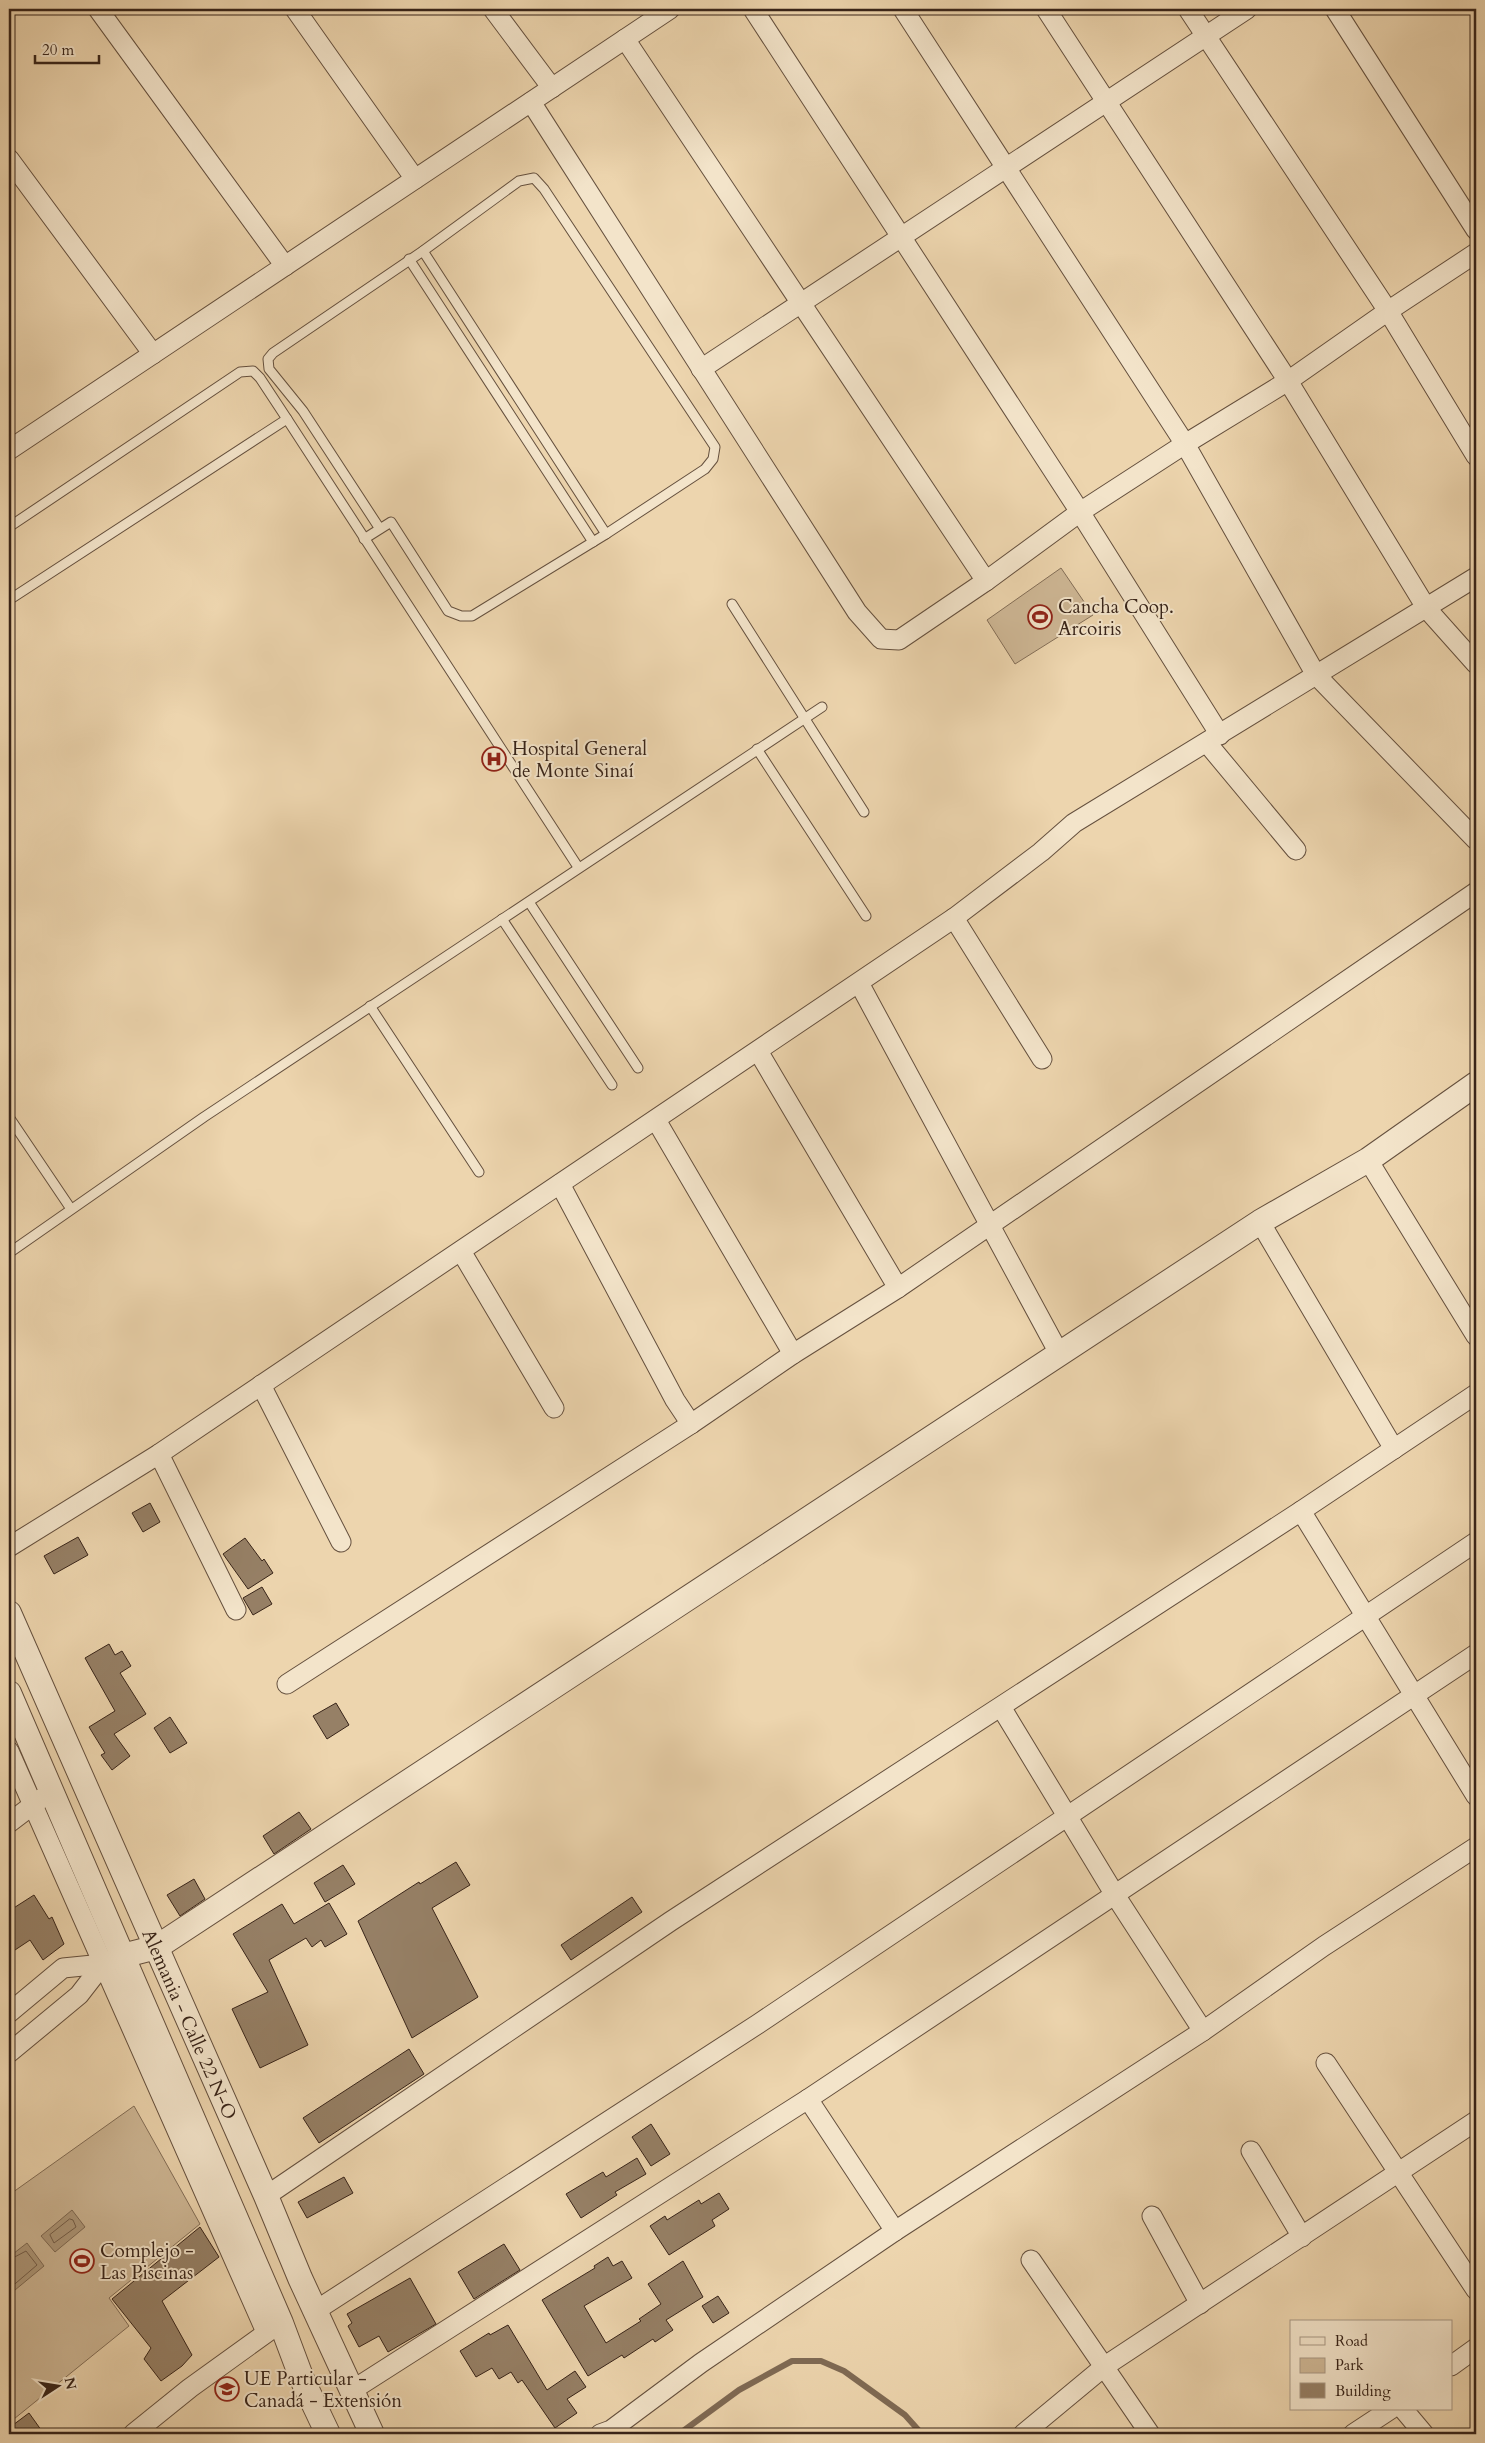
<svg xmlns="http://www.w3.org/2000/svg" width="1485" height="2443" viewBox="0 0 1485 2443" font-family="Cardo,serif">
<style>
.green{fill:#ceb795;stroke:#836e57}
.water{fill:#af997b;stroke:#7f6a54}
.lines{fill:none;stroke-linecap:round;stroke-linejoin:round}
.shore{stroke:#745e4a;stroke-width:1}
.stream{stroke:#7f6a54;stroke-width:6}
.building{fill:#968066;stroke:#382419}
.service-casing{stroke:#65503e;stroke-width:11}
.minor-casing{stroke:#65503e;stroke-width:21}
.tertiary-casing{stroke:#65503e;stroke-width:26}
.service{stroke:#f3e4ca;stroke-width:9}
.minor{stroke:#f3e4ca;stroke-width:19}
.tertiary{stroke:#f3e4ca;stroke-width:24}
.labels{text-anchor:middle;stroke-width:4;stroke-linejoin:round;paint-order:stroke}
.poi-label{font-size:19px;fill:#382419;stroke:#f3e4ca;text-anchor:start}
.street-label{font-size:19px;fill:#382419;stroke:#f3e4ca}
</style>
<rect width="100%" height="100%" fill="#edd5ae"/>
<filter id="stains"><feTurbulence type="fractalNoise" baseFrequency=".004" numOctaves="4"/><feColorMatrix values="0 0 0 0 .2 0 0 0 0 .09 0 0 0 0 .02 0 0 0 .5 -.17"/></filter>
<radialGradient id="worn" r=".72"><stop offset=".6" stop-color="#630" stop-opacity="0"/><stop offset="1" stop-color="#630" stop-opacity=".3"/></radialGradient>
<g class="green">
<polygon points="1061,568 1093,615 1015,664 987,620"/>
<polygon points="134,2106 200,2224 109,2298 129,2326 9,2423 9,2195"/>
</g>
<g class="water">
<polygon points="72,2210 85,2227 55,2252 41,2236"/>
<polygon points="27,2243 44,2266 9,2295 9,2257"/>
</g>
<g class="lines">
<g class="shore">
<polygon points="70,2219 73,2220 76,2227 54,2243 50,2235"/>
<polyline points="9,2260 26,2251 37,2265 9,2289"/>
</g>
<polyline class="stream" points="679,2434 739,2390 792,2361 821,2361 844,2371 905,2415 922,2434"/>
</g>
<g class="building">
<polygon points="150,1503 160,1522 143,1532 132,1513"/>
<polygon points="78,1537 88,1555 54,1574 44,1556"/>
<polygon points="245,1538 262,1561 264,1559 273,1573 248,1589 223,1554"/>
<polygon points="262,1587 272,1604 253,1615 243,1598"/>
<polygon points="109,1644 115,1655 122,1651 131,1666 120,1673 146,1714 114,1734 130,1756 112,1770 101,1755 105,1753 89,1727 115,1711 85,1658"/>
<polygon points="336,1703 349,1725 327,1739 313,1716"/>
<polygon points="170,1717 187,1743 170,1753 154,1728"/>
<polygon points="299,1812 311,1829 274,1854 263,1836"/>
<polygon points="456,1862 470,1885 432,1908 478,1997 412,2038 358,1921 419,1882 420,1884"/>
<polygon points="343,1865 355,1884 325,1902 314,1883"/>
<polygon points="194,1879 205,1899 180,1916 167,1895"/>
<polygon points="34,1895 49,1919 52,1917 64,1944 43,1960 30,1940 9,1954 9,1911"/>
<polygon points="632,1897 642,1912 571,1960 561,1945"/>
<polygon points="329,1903 347,1934 325,1947 321,1940 312,1947 306,1938 269,1960 308,2045 260,2068 232,2009 268,1992 233,1934 282,1904 294,1924"/>
<polygon points="409,2049 424,2074 319,2143 303,2118"/>
<polygon points="651,2124 670,2154 651,2166 632,2137"/>
<polygon points="637,2158 646,2174 615,2192 617,2195 581,2218 566,2194 603,2172 606,2177"/>
<polygon points="344,2177 353,2193 307,2218 298,2202"/>
<polygon points="719,2193 729,2209 712,2220 715,2226 669,2255 650,2226 665,2216 667,2220 699,2200 701,2204"/>
<polygon points="200,2227 219,2257 162,2301 192,2355 182,2366 161,2381 144,2359 151,2348 112,2299"/>
<polygon points="504,2244 520,2270 474,2299 458,2272"/>
<polygon points="608,2257 613,2266 622,2261 632,2278 584,2306 606,2343 641,2321 639,2319 661,2304 648,2284 683,2261 703,2297 666,2320 673,2330 655,2342 653,2339 624,2358 622,2355 588,2376 542,2300 595,2268 594,2266"/>
<polygon points="410,2278 436,2324 388,2352 379,2336 359,2347 348,2326 352,2323 347,2314"/>
<polygon points="718,2296 729,2313 713,2323 702,2306"/>
<polygon points="508,2325 547,2390 575,2371 586,2387 567,2399 577,2413 555,2428 522,2380 518,2383 511,2372 499,2379 492,2368 476,2377 460,2351 489,2333 490,2335"/>
<polygon points="29,2413 44,2434 9,2434 9,2428"/>
</g>
<g class="lines">
<g class="service-casing">
<g id="service">
<polyline points="423,251 606,534"/>
<polyline points="409,259 593,542"/>
<polyline points="9,527 240,372 253,371 260,378 287,419 578,867"/>
<polyline points="364,539 391,522 448,611 461,616 472,616 606,534 705,469 713,459 715,447 544,189 534,178 519,181 423,251 273,353 268,359 269,369 303,411 380,529"/>
<polyline points="9,600 287,419"/>
<polyline points="732,604 864,812"/>
<polyline points="757,749 866,916"/>
<polyline points="529,902 638,1068"/>
<polyline points="502,919 612,1085"/>
<polyline points="370,1006 479,1172"/>
<polyline points="9,1117 71,1209"/>
<polyline points="9,1253 204,1117 822,707"/>
</g>
</g>
<g class="minor-casing">
<g id="minor">
<polyline points="98,9 285,266"/>
<polyline points="295,9 415,179"/>
<polyline points="493,9 552,88"/>
<polyline points="753,9 1080,512 1220,735"/>
<polyline points="903,9 1185,444 1316,675 1476,840"/>
<polyline points="1046,9 1288,381 1427,609 1476,664"/>
<polyline points="1188,9 1388,311 1476,456"/>
<polyline points="1335,9 1476,230"/>
<polyline points="625,39 986,581"/>
<polyline points="531,102 857,612 881,639 899,640 986,581 1080,512 1185,444 1288,381 1388,311 1476,253"/>
<polyline points="9,159 153,354"/>
<polyline points="701,369 1247,9"/>
<polyline points="9,450 670,9"/>
<polyline points="1207,743 1296,850"/>
<polyline points="954,918 1042,1059"/>
<polyline points="859,983 1060,1355"/>
<polyline points="758,1051 898,1288"/>
<polyline points="656,1120 793,1354"/>
<polyline points="1368,1160 1476,1336"/>
<polyline points="560,1184 675,1400 691,1424"/>
<polyline points="1260,1222 1394,1449"/>
<polyline points="461,1251 554,1408"/>
<polyline points="261,1385 341,1542"/>
<polyline points="159,1454 236,1610"/>
<polyline points="1301,1511 1476,1796"/>
<polyline points="9,1547 159,1454 954,918 1041,852 1074,823 1476,577"/>
<polyline points="287,1684 691,1424 793,1354 898,1288 1476,892"/>
<polyline points="1001,1707 1115,1895 1203,2031"/>
<polyline points="9,1751 266,2332"/>
<polyline points="9,1823 42,1798"/>
<polyline points="9,2013 63,1968 103,1964 112,1960"/>
<polyline points="9,2053 79,1995 103,1964"/>
<polyline points="1326,2063 1476,2290"/>
<polyline points="808,2099 895,2231"/>
<polyline points="1251,2151 1302,2237"/>
<polyline points="266,2196 671,1921 1301,1511 1476,1394"/>
<polyline points="1152,2216 1200,2304"/>
<polyline points="1031,2260 1150,2434"/>
<polyline points="315,2311 758,2024 1476,1542"/>
<polyline points="1451,2366 1476,2348"/>
<polyline points="351,2391 808,2099 1476,1654"/>
<polyline points="1403,2409 1424,2434"/>
<polyline points="133,2434 190,2388 276,2326"/>
<polyline points="600,2434 611,2430 701,2363 895,2231 1203,2031 1324,1946 1476,1847"/>
<polyline points="1023,2434 1105,2366 1476,2121"/>
<polyline points="1353,2434 1391,2409"/>
</g>
</g>
<g class="tertiary-casing">
<g id="tertiary">
<polyline points="9,1613 266,2196 300,2278 372,2434"/>
<polyline points="9,1693 281,2323 302,2379 328,2434"/>
<polyline points="122,1956 157,1947 1260,1222 1368,1160 1476,1084"/>
</g>
</g>
<use href="#service" class="service"/>
<use href="#minor" class="minor"/>
<use href="#tertiary" class="tertiary"/>
</g>
<defs>
<g id="stadium-ring" transform="scale(1.25)"><circle r="9.5" fill="#f3e4ca" stroke="#8f2418" stroke-width="1.5"/><path d="M0-5a6.5 5 0 1 0 0 10a6.5 5 0 1 0 0-10ZM-3.5-1.8h7v3.6h-7Z" fill="#8f2418"/></g>
<g id="hospital-ring" transform="scale(1.25)"><circle r="9.5" fill="#f3e4ca" stroke="#8f2418" stroke-width="1.5"/><path d="M-5-5h3v3.5h4V-5h3V5h-3V1.5h-4V5h-3Z" fill="#8f2418"/></g>
<g id="school-ring" transform="scale(1.25)"><circle r="9.5" fill="#f3e4ca" stroke="#8f2418" stroke-width="1.5"/><path d="M0-5L7-2L0 1L-7-2ZM-4 1L0 2.5L4 1V4Q0 6-4 4Z" fill="#8f2418"/></g>
</defs>
<g fill-rule="evenodd">
<use href="#stadium-ring" x="1040" y="617"/>
<use href="#hospital-ring" x="494" y="759"/>
<use href="#stadium-ring" x="82" y="2261"/>
<use href="#school-ring" x="227" y="2389"/>
</g>
<g class="labels">
<g class="poi-label">
<text x="1058" y="613">Cancha Coop.<tspan x="1058" dy="22">Arcoiris</tspan></text>
<text x="512" y="755">Hospital General<tspan x="512" dy="22">de Monte Sinaí</tspan></text>
<text x="100" y="2257">Complejo -<tspan x="100" dy="22">Las Piscinas</tspan></text>
<text x="244" y="2385">UE Particular -<tspan x="244" dy="22">Canadá - Extensión</tspan></text>
</g>
<g class="street-label">
<text transform="translate(190 2024) rotate(66)" y="7">Alemania - Calle 22 N-O</text>
</g>
</g>
<rect width="1485" height="2443" fill="none" stroke="#edd5ae" stroke-width="30"/>
<rect x="10" y="10" width="1465" height="2423" fill="none" stroke="#382419" stroke-width="2.5"/>
<rect x="15" y="15" width="1455" height="2413" fill="none" stroke="#382419"/>
<rect x="1290" y="2320" width="162" height="90" fill="#f3e4ca" stroke="#a89783"/>
<rect x="1300" y="2337" width="25" height="8" fill="#f3e4ca" stroke="#a89783"/>
<text x="1335" y="2346" font-size="15" fill="#382419">Road</text>
<rect x="1300" y="2358" width="25" height="15" fill="#ceb795" stroke="#a89783"/>
<text x="1335" y="2370" font-size="15" fill="#382419">Park</text>
<rect x="1300" y="2383" width="25" height="15" fill="#968066" stroke="#a89783"/>
<text x="1335" y="2396" font-size="15" fill="#382419">Building</text>
<g transform="translate(58 2386) rotate(78)" stroke="#f3e4ca" stroke-width="4" paint-order="stroke">
<path d="M0-4L9 19L0 12L-9 19Z" fill="#382419"/>
<text y="-8" font-size="14" font-weight="bold" text-anchor="middle" fill="#382419">N</text>
</g>
<path d="M35 55v8h64v-8" fill="none" stroke="#382419" stroke-width="2.5"/>
<text x="42" y="55" font-size="15" fill="#382419" stroke="#f3e4ca" stroke-width="4" paint-order="stroke">20 m</text>
<rect width="100%" height="100%" filter="url(#stains)"/>
<rect width="100%" height="100%" fill="url(#worn)"/>
</svg>
